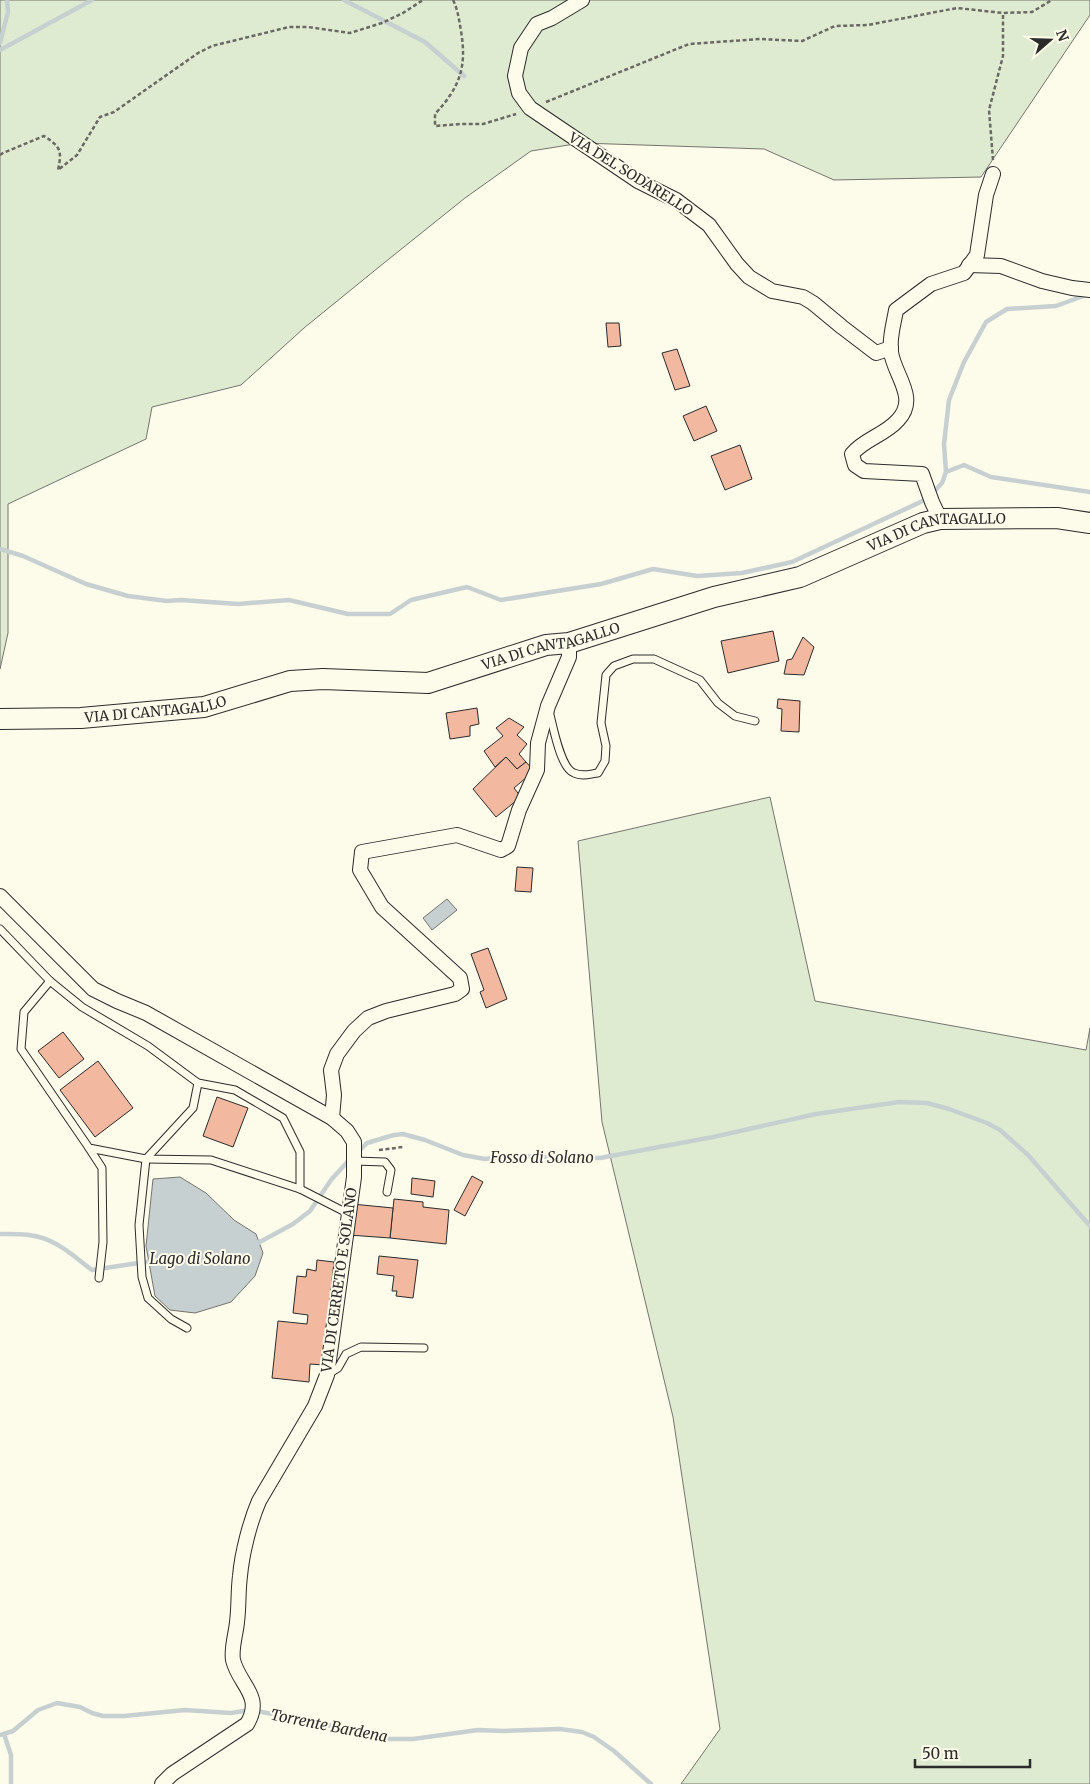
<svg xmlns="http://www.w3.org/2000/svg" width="1090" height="1784" viewBox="0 0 1090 1784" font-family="Merriweather,serif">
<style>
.green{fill:#deebd1;stroke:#74746e}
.water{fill:#c7d0d0;stroke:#74746e}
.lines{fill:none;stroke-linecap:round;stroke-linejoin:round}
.stream{stroke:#c7d0d0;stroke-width:4.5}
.building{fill:#f2b8a0;stroke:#2b2b2b}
.lane-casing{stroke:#2b2b2b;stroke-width:9}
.street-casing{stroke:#2b2b2b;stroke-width:16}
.secondary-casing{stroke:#2b2b2b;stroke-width:22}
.path{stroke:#6a6964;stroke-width:2.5;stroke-dasharray:4 2.5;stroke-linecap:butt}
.lane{stroke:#fdfbea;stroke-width:7}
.street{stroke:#fdfbea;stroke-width:14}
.secondary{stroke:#fdfbea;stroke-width:20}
.labels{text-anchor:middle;stroke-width:4;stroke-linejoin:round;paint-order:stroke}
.street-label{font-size:14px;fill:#2b2b2b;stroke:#fdfbea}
.water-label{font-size:15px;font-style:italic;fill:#2b2b2b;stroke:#fdfbea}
</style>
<rect width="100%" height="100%" fill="#fdfbea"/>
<g class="green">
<polygon points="0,0 1090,0 1090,15 981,177 834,180 764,149 581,143 531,151 465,198 379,267 304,328 241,385 152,407 146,439 8,504 8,633 0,669"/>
<polygon points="770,797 815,1001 1086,1050 1090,1028 1090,1784 681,1784 720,1729 673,1417 602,1122 578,841"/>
</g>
<g class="water">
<polygon points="447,899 457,910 432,930 423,918"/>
<polygon points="180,1177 206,1193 234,1220 256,1234 263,1253 255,1276 231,1302 195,1313 170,1310 155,1296 146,1246 153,1179"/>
</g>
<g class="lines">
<g class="stream">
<polyline points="344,0 425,42 464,76"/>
<polyline points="0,43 8,12 7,0"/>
<polyline points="0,50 92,0"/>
<polyline points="946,472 944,444 949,400 964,362 986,322 1007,309 1056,306 1086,295"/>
<polyline points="0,549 23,556 86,584 128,596 167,601 181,600 238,604 289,600 348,614 390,614 411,600 467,587 501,600 601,584 653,569 697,576 742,573 792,562 927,499 942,483 946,472 964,465 991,477 1090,492"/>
<polyline points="358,1152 367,1143 394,1135 403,1134 425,1140 463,1155 485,1159 506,1156 600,1158 713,1137 816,1114 899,1102 927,1103 949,1109 987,1123 1000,1130 1028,1155 1090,1226"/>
<path d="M0 1234C13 1234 27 1233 39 1237 59 1242 76 1258 92 1270L152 1261"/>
<polyline points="256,1244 293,1224 310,1211 331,1180 350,1159"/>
<polyline points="4,1734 11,1755 11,1784"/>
<polyline points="0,1735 13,1731 38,1710 57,1703 80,1707 92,1713 103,1716 124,1716 185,1710 231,1713 250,1710 314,1721 366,1736 389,1739 413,1739 478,1730 503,1731 560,1729 582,1732 594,1737 614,1751 651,1784"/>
</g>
</g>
<g class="building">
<polygon points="606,323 619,323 621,346 608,347"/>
<polygon points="677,349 690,386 675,390 662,353"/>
<polygon points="706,406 717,431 694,441 683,416"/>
<polygon points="740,445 752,479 725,490 711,456"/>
<polygon points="773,631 779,661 728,673 721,641"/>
<polygon points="803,637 814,647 804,675 784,674 787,660 792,659"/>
<polygon points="778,699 800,701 799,732 781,731 782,709 777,708"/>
<polygon points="477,708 479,724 470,726 470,736 450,739 446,713"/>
<polygon points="509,718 524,727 517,735 527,744 519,754 526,762 517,769 506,757 495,767 484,751 503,736 496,728"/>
<polygon points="506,757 517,769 526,762 534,771 514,788 521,797 496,817 473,789"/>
<polygon points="517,867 533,868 531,892 515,891"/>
<polygon points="488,948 507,999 486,1008 480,992 484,990 471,954"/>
<polygon points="63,1032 84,1059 59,1078 38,1051"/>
<polygon points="98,1061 133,1108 95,1137 60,1090"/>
<polygon points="217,1097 248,1108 233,1147 203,1136"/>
<polygon points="472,1176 483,1182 465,1216 454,1210"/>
<polygon points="412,1178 435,1181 433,1197 411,1194"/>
<polygon points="394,1199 423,1202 423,1207 449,1210 446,1244 390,1238"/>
<polygon points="352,1204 393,1208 390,1238 349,1235"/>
<polygon points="379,1256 418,1260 413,1298 396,1296 397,1291 392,1291 394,1276 377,1274"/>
<polygon points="317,1260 334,1262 323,1365 310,1364 309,1382 272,1378 278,1321 307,1324 308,1315 293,1313 297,1276 306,1277 307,1269 316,1271"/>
</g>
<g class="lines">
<g class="lane-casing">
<g id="lane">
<path d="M549 711C553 725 560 768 574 773 582 777 590 774 598 773L605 761 606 746 601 723 606 675 614 666 633 659H654L700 680 718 703 735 716 755 721"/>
<polyline points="0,929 50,981 82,1007 148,1046 198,1083 235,1090 283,1118 300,1152 300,1189"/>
<polyline points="50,981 24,1012 21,1049 89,1148 146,1159 211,1160 300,1189 349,1214"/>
<polyline points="89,1148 102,1168 103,1242 99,1278"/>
<polyline points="354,1161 385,1162 391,1170 387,1192"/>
<polyline points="187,1328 171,1319 148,1298 142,1277 139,1225 146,1159 193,1108 198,1083"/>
<polyline points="327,1375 338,1368 346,1354 361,1347 424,1348"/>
</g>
</g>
<g class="street-casing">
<g id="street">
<polyline points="582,0 552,18 537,24 521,48 515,76 519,93 530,108 638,181 676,200 709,225 737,264 749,277 772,291 803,297 813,303 842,327 876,353 891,348"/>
<polyline points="969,265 1001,266 1042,281 1072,288 1090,290"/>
<path d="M940 519 932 502 922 474 864 471 855 465 852 454C864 439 885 435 898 420 919 398 894 375 891 352 889 338 894 323 896 310L931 284 964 273 977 255 986 195 993 174"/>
<path d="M0 896 93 989 117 1001 146 1013 332 1118 347 1131 354 1142V1177L327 1375 315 1406 259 1501C250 1522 242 1553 240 1576 238 1591 239 1607 237 1622 236 1634 231 1648 233 1660 239 1685 264 1696 247 1724L172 1774 162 1784"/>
<polyline points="332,1118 334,1095 331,1070 337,1054 354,1031 368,1018 386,1011 455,994 462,989 460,978 382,907 360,870 362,852 457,835 501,850 508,846 519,810 537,770 538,743 548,706 569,657 569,643"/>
</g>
</g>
<g class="secondary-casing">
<g id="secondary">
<path id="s1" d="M0 719 81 718 204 707 290 681 323 679 428 683 546 645 569 643 714 597 800 577 923 523 940 519 1057 518 1090 523"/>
</g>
</g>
<g class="path">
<path d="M453 0C458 10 459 20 461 31 467 67 460 87 435 114V126L461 124H483L516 114"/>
<polyline points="546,102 689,44 760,39 802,41 835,26 868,25 957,8 1003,13 1032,12 1052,0"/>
<path d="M0 155 3 153 44 136C61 147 62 151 58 170L77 155 100 117 114 112 198 53 212 46 289 27H308L350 33 382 23 403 13 423 0"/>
<polyline points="993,160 989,110 1003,56 1003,13"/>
<polyline points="379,1150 403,1147"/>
</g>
<use href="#lane" class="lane"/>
<use href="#street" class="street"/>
<use href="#secondary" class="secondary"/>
</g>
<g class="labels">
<g class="street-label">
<text transform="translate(631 174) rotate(32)" y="5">VIA DEL SODARELLO</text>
<text dy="5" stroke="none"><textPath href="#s1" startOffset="966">VIA DI CANTAGALLO</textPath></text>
<text dy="5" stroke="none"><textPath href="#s1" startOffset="561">VIA DI CANTAGALLO</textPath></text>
<text dy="5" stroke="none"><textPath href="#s1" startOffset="156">VIA DI CANTAGALLO</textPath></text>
<text transform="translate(339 1280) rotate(-82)" y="5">VIA DI CERRETO E SOLANO</text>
</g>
<g class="water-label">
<text x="542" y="1163">Fosso di Solano</text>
<text x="200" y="1264">Lago di Solano</text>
<text transform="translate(329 1726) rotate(11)" y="5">Torrente Bardena</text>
</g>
</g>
<g transform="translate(1050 40) rotate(70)" stroke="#fdfbea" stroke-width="4" paint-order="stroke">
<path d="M0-4L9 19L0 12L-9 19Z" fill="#2b2b2b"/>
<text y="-8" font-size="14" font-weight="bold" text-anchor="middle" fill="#2b2b2b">N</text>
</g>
<path d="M915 1759v8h115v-8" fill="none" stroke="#2b2b2b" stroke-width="2.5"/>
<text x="922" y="1759" font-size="15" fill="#2b2b2b" stroke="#fdfbea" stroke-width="4" paint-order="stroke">50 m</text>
</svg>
